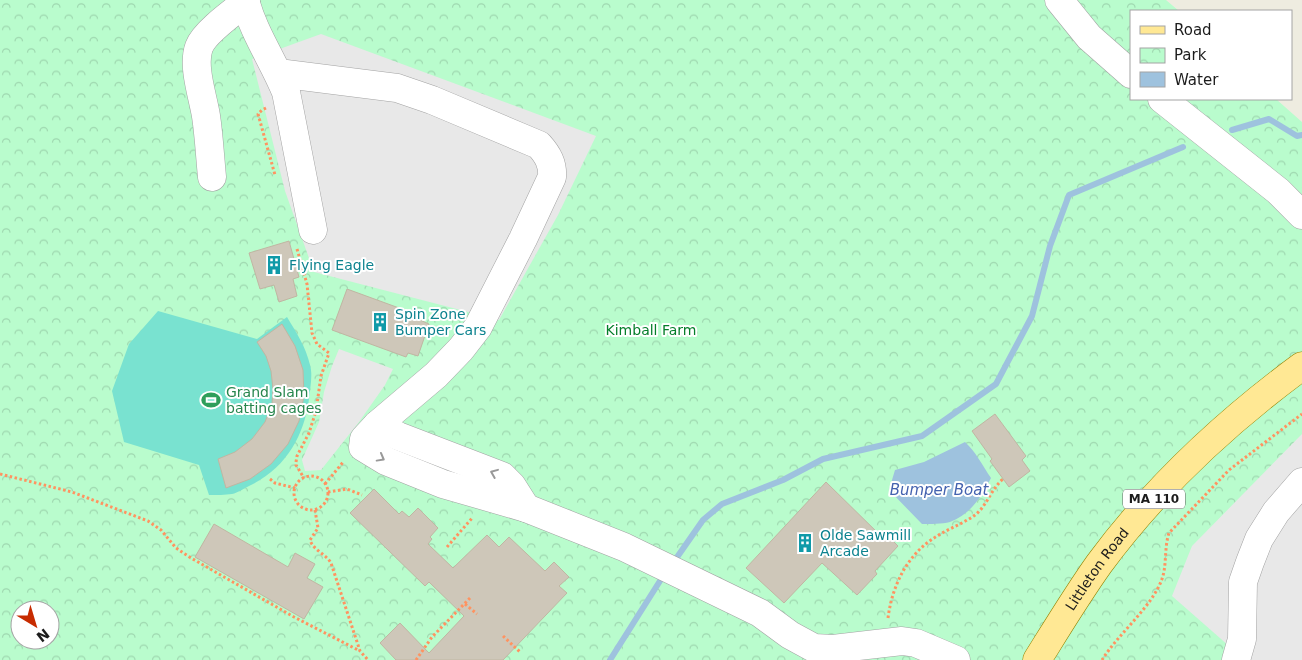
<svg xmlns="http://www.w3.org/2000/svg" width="1302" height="660" viewBox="0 0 1302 660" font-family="'DejaVu Sans',sans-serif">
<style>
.park{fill:url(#park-crowns);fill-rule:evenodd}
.pitch{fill:#79e2d0}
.parking{fill:#e8e8e8}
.water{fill:#9ec2de}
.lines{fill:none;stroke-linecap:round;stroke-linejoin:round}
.stream{stroke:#9ec2de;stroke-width:6}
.building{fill:#cec7b9;stroke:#c0b6a2}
.minor-casing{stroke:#a3a3a3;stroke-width:29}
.major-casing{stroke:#938200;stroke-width:29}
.path{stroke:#ff9360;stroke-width:3;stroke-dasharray:2.5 2.5;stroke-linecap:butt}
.minor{stroke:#fff;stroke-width:28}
.major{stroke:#ffe894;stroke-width:28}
.oneway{stroke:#999}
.labels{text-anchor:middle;stroke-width:4;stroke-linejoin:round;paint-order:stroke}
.shield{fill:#fff;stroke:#606060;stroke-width:1}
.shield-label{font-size:12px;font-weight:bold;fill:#1c1c1c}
.culture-label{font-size:14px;fill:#0d838f;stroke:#fff;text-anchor:start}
.park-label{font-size:14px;fill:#057e2a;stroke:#fff}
.leisure-label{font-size:14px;fill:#27864d;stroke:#fff;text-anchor:start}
.street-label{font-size:14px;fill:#1c1c1c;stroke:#fff}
.water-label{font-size:15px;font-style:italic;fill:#4462af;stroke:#fff}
</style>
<defs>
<pattern id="park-crowns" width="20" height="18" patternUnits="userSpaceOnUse" patternTransform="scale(1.25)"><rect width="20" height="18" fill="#b9fccd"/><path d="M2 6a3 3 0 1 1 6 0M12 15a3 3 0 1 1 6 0" fill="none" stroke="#9ed7af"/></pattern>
</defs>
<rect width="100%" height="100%" fill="#eeece0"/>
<path class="park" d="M0 0H1166L1179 11H1131V99H1276L1302 122V660H0ZM20 610H50V640H20Z"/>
<path class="pitch" d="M158 311 257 339 287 317C296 332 306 347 310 365 313 375 310 388 309 399 304 437 285 469 249 486 244 488 238 493 232 494 225 495 217 495 209 495L199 465 124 442 112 391 129 344Z"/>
<g class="parking">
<polygon points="321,34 596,136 558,215 499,320 314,272 285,191 252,59"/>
<polygon points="339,349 393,369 385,385 359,422 321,470 305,471 302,460 319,422 324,392 332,366"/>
<polygon points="1302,434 1302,660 1245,660 1172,596 1192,546"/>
</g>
<path class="water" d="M965 442C976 452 982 465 991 478 982 496 971 514 950 522 942 524 930 524 922 524L889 490 895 470 924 462Z"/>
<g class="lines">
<g class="stream">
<polyline points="1232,130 1269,119 1297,136 1302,135"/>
<polyline points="673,563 703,520 722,504 783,480 823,459 922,436 996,384 1032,316 1050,246 1069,195 1183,147"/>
<polyline points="610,660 665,573"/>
</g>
</g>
<g class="building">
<polygon points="289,241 299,277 293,279 297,296 279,302 274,285 260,289 249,253"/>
<polygon points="347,289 421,316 420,320 429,324 418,356 408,353 406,357 332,330"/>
<polygon points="282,324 295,346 303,370 304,396 299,421 288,444 271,464 250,479 226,488 218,459 235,452 252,439 265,422 272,404 273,389 271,371 266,356 257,342"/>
<polygon points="995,414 1026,456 1022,460 1030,471 1009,487 990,461 992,459 972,431"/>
<polygon points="826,482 881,536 884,532 898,546 875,571 877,574 857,595 822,563 784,603 746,568"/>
<polygon points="374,489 399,514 402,511 409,517 418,508 438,528 430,537 432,539 428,544 453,568 487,535 499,547 509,537 545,571 554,562 569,577 559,586 567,593 503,660 396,660 380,643 400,623 429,653 464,616 429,582 425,586 350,513"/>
<polygon points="214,524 288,567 295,553 315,564 307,578 323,587 304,619 195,557"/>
</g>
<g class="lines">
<g class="minor-casing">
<g id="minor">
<path d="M245 0C253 32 274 62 286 92L313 230"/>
<polyline points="1059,0 1089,37 1131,74"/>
<path d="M278 73 397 88 432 100 539 145C548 155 553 164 552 177L523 239 478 327 461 349 436 375 377 425 364 439 363 447 386 461 443 484 526 508 624 547 760 613 790 635 814 648 833 649 902 641 916 643 956 660"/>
<polyline points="1162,99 1278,191 1302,215"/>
<path d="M212 177C210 157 209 136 206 116 203 97 192 66 199 47 204 33 233 12 246 2"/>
<polyline points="377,425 398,436 502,476 512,486 526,508"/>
<polyline points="1236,660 1242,639 1243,582 1250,562 1259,539 1276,512 1302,482"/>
</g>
</g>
<g class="major-casing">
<g id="major">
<path id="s1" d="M1037 660C1057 628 1077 595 1099 564 1155 488 1226 422 1302 366"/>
</g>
</g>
<g class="path">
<polyline points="266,108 262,110 258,114 275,175"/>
<polyline points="297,249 307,284 312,333 317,344 329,353 321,376 316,411 309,433 297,456 296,462 296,465 304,478"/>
<polyline points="0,474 72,492 148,521 161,530 176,548 191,558 294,617 360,651"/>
<circle cx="311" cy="493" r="17"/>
<polyline points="270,479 275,483 295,488"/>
<polyline points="325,484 344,461"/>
<polyline points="328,492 347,489 362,495"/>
<path d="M315 510 318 528 310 540C313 550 326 554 331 563L360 651 368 660"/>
<polyline points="447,547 473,517"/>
<polyline points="465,604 477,614"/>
<path d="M888 618C892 587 906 556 934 538 947 529 963 524 975 515 987 506 991 489 1003 479"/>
<polyline points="503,636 520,652"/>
<polyline points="416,660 432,637 471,597"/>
<path d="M1102 660C1118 634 1152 607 1162 579 1167 565 1164 548 1169 533L1229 470 1302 414"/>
</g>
<use href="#minor" class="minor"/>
<use href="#major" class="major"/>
</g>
<defs><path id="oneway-chevron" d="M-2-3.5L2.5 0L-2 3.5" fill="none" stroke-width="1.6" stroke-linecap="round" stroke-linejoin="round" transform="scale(1.25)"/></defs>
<g class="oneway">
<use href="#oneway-chevron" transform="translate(381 458) rotate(29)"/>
<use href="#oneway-chevron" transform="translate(494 473) rotate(-158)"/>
</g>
<defs>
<g id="building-bare" transform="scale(1.5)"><path d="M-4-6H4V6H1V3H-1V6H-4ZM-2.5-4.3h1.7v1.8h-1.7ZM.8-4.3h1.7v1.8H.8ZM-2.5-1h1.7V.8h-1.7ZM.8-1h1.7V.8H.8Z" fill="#0f9aa8" stroke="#fff" stroke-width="2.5" paint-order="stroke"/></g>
<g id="stadium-bare" transform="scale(1.5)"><path d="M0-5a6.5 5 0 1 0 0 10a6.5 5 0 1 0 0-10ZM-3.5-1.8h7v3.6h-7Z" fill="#2e9e5b" stroke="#fff" stroke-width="2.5" paint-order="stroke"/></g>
</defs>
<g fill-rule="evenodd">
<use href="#building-bare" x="274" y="265"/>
<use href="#building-bare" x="380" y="322"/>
<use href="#stadium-bare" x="211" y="400"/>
<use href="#building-bare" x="805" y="543"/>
</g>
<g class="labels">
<rect class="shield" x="1123" y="489.5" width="62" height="19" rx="4"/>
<g class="shield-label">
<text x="1154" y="503">MA 110</text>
</g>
<g class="culture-label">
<text x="289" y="270">Flying Eagle</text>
<text x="395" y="319">Spin Zone<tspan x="395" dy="16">Bumper Cars</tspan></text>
<text x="820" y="540">Olde Sawmill<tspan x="820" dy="16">Arcade</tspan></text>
</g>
<g class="park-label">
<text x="651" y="335">Kimball Farm</text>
</g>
<g class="leisure-label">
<text x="226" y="397">Grand Slam<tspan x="226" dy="16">batting cages</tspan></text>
</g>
<g class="street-label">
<text dy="5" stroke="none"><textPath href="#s1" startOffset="109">Littleton Road</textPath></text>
</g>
<g class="water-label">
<text x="939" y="495">Bumper Boat</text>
</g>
</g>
<rect x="1130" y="10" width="162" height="90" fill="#ffffff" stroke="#a4a4a4"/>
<rect x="1140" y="26" width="25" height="8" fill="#ffe894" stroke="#a4a4a4"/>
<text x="1174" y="35" font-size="15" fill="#1c1c1c">Road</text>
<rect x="1140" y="48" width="25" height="15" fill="url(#park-crowns)" stroke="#a4a4a4"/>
<text x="1174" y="60" font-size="15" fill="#1c1c1c">Park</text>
<rect x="1140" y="72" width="25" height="15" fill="#9ec2de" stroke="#a4a4a4"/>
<text x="1174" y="85" font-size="15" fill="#1c1c1c">Water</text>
<g transform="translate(35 625) rotate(142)"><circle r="24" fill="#ffffff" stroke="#a4a4a4"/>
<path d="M0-4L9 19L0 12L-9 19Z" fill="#c72b00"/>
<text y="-8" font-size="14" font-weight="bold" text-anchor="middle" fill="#1c1c1c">N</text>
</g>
</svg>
